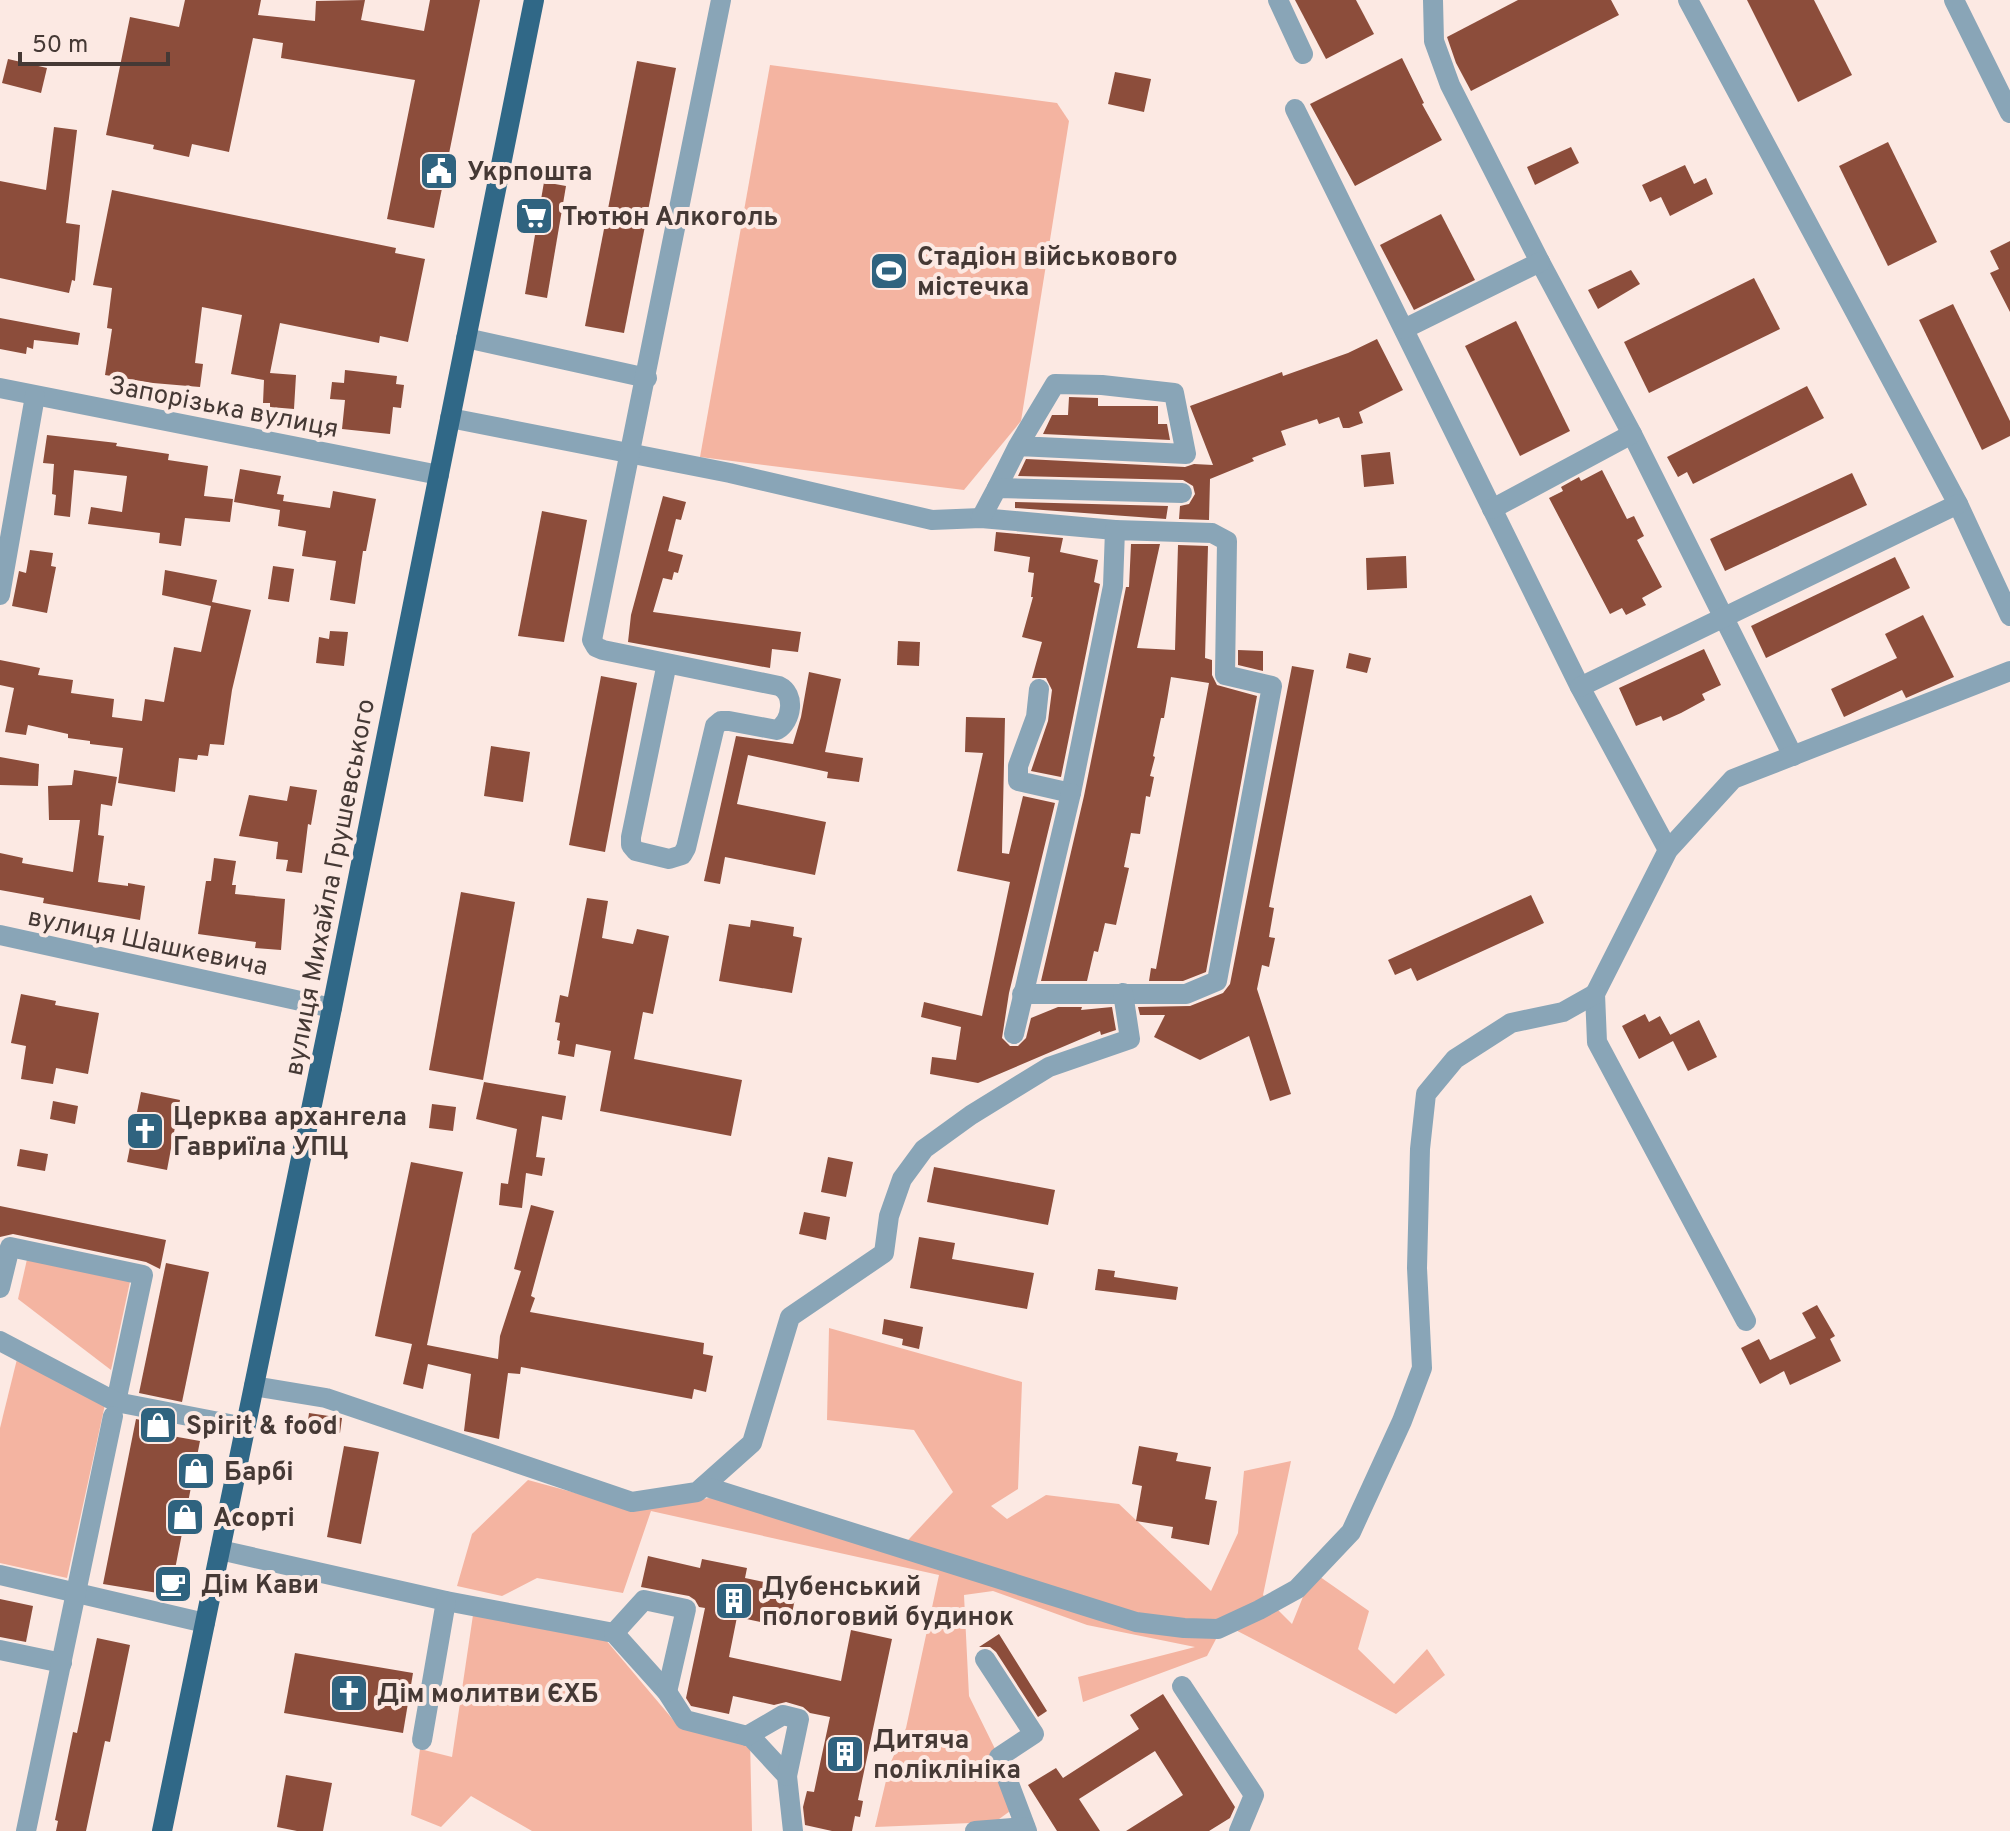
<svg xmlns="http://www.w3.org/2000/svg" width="2010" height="1831" viewBox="0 0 2010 1831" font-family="Overpass,sans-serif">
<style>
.green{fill:#f4b4a1}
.building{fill:#8c4d3b}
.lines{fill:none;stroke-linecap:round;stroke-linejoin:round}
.minor{stroke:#89a5b7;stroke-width:20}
.major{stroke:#306887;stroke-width:20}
.labels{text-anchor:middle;stroke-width:8;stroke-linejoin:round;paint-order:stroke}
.poi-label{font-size:26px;font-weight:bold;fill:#453935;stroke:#fce9e3;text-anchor:start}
.street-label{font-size:26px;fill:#453935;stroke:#fce9e3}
</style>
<rect width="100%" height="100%" fill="#fce9e3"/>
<g class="green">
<polygon points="770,65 1057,103 1069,121 1021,421 964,490 700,457"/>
<polygon points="28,1255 131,1277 111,1370 18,1299"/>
<polygon points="829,1328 1022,1382 1018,1489 991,1506 1007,1519 1046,1495 1119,1504 1211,1591 1238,1533 1244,1471 1291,1461 1263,1595 1292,1624 1313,1572 1369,1611 1358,1649 1394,1684 1427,1649 1445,1675 1396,1714 1224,1624 1207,1656 1083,1702 1078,1677 1195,1647 1087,1625 993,1591 964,1595 969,1696 999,1757 1017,1806 995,1822 875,1827 890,1764 906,1728 939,1575 651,1511 623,1593 537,1578 502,1596 457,1586 472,1534 528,1480 631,1508 717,1497 896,1553 953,1492 914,1430 827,1420"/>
<polygon points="21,1343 106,1400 67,1578 0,1563 0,1428"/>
<polygon points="473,1615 605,1639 675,1722 750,1739 752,1831 532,1831 471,1796 441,1827 411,1815 420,1749 452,1757"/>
</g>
<g class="building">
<polygon points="185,0 261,0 258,15 315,21 316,1 365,0 361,20 424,31 430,0 480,0 434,228 387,219 415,80 281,58 283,43 253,38 229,152 192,144 189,157 153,149 154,145 106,135 130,17 179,27"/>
<polygon points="1295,0 1356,0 1374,34 1326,59"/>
<polygon points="1518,0 1611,0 1619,15 1471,91 1456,63 1447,37"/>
<polygon points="1747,0 1814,0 1852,75 1798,102"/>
<polygon points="1402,58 1424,103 1422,104 1442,140 1355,186 1310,104"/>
<polygon points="8,59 47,68 41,93 2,83"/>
<polygon points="637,61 676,68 624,333 585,326"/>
<polygon points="1115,72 1151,79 1144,112 1108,104"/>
<polygon points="54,127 77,130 66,223 80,225 75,281 72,280 69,293 0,278 0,181 46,190"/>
<polygon points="1888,142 1937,242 1888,266 1839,166"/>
<polygon points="1571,147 1579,163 1535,185 1527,167"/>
<polygon points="1685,165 1694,184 1706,178 1713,194 1670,216 1661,197 1650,202 1642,185"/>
<polygon points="544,182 566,186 547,298 525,294"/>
<polygon points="112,190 396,248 395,253 425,259 408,342 380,336 379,343 280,323 270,373 296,375 294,409 270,407 270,403 263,403 264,380 231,374 242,315 202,307 195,363 203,364 200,387 153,383 105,375 112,329 107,328 112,288 93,285"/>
<polygon points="1441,214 1475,280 1414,310 1380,245"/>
<polygon points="2010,241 2010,312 1990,273 1999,269 1990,251"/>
<polygon points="1631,270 1640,284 1598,309 1588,290"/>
<polygon points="1754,278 1780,329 1649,393 1624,342"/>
<polygon points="1953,304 2010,421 2010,436 1982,450 1919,320"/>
<polygon points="0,318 80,333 78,345 34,340 33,349 27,347 26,354 0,349"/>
<polygon points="1516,321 1570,431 1520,456 1465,346"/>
<polygon points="1377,339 1403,390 1359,412 1363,423 1349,428 1343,428 1339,417 1319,424 1317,419 1281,431 1286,445 1252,458 1254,461 1210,479 1209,520 1179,519 1180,506 1189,504 1195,494 1193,486 1183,480 1018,476 1026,459 1185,467 1194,464 1213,465 1190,406 1282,372 1283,376 1348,353"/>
<polygon points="345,370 397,376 396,384 404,385 401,408 393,407 390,434 342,429 345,400 330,399 332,382 344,383"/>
<polygon points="1807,386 1824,418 1693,484 1687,472 1678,477 1667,457"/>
<polygon points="1069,397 1098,398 1098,406 1158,406 1158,424 1167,424 1170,440 1043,434 1052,415 1068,415"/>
<polygon points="47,435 117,443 116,446 169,454 168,460 208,466 204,496 233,499 230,522 185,518 181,546 159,543 160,533 88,524 91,507 122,512 127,476 74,470 70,517 54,515 56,495 52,494 54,464 43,463"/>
<polygon points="1390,452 1394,484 1364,487 1361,455"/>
<polygon points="240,469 281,476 277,494 284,495 283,501 330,508 333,491 376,499 366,551 363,551 355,604 330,600 336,561 302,556 306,531 278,526 280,510 234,502"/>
<polygon points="1602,470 1627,519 1634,516 1644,536 1637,540 1662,587 1642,598 1646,605 1626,615 1622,608 1610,614 1549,498 1563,491 1561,487 1579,477 1581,481"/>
<polygon points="1852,473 1867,505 1725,571 1710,539"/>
<polygon points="663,496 686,502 681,520 676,519 668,551 683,555 678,573 674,572 672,580 663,578 653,612 801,632 798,652 772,649 770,668 628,642 631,615"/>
<polygon points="1015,502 1168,506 1166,519 1015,508"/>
<polygon points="542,511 587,520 564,642 518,636"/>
<polygon points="996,532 1063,538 1060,552 1098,560 1094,582 1100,584 1061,777 1031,771 1048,721 1052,690 1046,678 1032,678 1042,642 1022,637 1033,597 1031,597 1034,573 1028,572 1030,557 994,551"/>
<polygon points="1131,544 1160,544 1137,648 1175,650 1178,545 1208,546 1205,658 1212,660 1212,675 1217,685 1257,696 1206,972 1183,981 1149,981 1151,968 1156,969 1209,683 1171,677 1164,718 1161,718 1153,756 1155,757 1150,776 1154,777 1150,797 1146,796 1140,834 1131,833 1124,867 1129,868 1116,925 1105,923 1098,952 1094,951 1087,981 1041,981 1084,796 1126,587 1129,587"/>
<polygon points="30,550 53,553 51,566 56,567 47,613 12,606 19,571 26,573"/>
<polygon points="1406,556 1407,588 1367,590 1366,558"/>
<polygon points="1895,557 1910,588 1766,658 1751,626"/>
<polygon points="273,566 294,569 289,602 268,599"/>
<polygon points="165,570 217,580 212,602 251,610 232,690 224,745 210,744 208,756 198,755 197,760 179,758 175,792 118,783 123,748 90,744 90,741 68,738 68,734 28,725 26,735 5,732 14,688 0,685 0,660 40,668 38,675 73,680 71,693 114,699 112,717 142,721 145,699 164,702 174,647 201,652 211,606 162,595"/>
<polygon points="1923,615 1954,677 1906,698 1902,690 1844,717 1831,689 1897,658 1885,634"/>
<polygon points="330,631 348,632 344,666 316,663 319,637 329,639"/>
<polygon points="898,641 920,642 919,666 897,665"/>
<polygon points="1704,649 1721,685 1702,694 1705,700 1681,713 1663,721 1661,716 1636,726 1619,688"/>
<polygon points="1238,650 1263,651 1263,671 1238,665"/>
<polygon points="1349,653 1371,658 1367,673 1346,668"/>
<polygon points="1292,666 1314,670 1269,907 1274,908 1269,937 1275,938 1269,967 1262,965 1257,989 1291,1094 1270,1101 1249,1036 1200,1060 1154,1037 1165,1015 1140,1015 1138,1007 1190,1006 1223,993 1230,984"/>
<polygon points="809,672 841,679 825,752 863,758 859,782 827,778 828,772 748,755 737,804 826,822 815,875 725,857 720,884 704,881 736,736 793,744 801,717"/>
<polygon points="601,676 637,683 605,852 569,845"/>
<polygon points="966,717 1005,718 1002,853 1009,854 1023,796 1055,803 1009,993 1002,1038 1010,1046 1018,1046 1026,1038 1031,1018 1058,1007 1082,1007 1081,1010 1112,1007 1116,1030 1101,1035 1100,1031 978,1083 930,1074 932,1057 956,1060 961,1027 921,1017 924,1002 982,1016 1010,882 957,871 983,753 965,752"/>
<polygon points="491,746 530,752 523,802 484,796"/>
<polygon points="0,757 39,764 38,786 0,785"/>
<polygon points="74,770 117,777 112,806 101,804 98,835 104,836 98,882 128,886 128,883 145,886 140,920 43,903 44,898 0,890 0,853 23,858 22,863 73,872 80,820 49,820 48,786 72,785"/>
<polygon points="290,786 317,790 311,825 308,824 302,873 286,871 288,860 276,859 278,842 239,836 249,795 287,801"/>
<polygon points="214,858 236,861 232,885 236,885 235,894 285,899 281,950 255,948 256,942 198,934 206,881 211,881"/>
<polygon points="461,892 515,902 483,1080 429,1070"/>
<polygon points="1531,895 1544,923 1417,981 1411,968 1395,975 1388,960"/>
<polygon points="587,898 608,901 602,938 633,944 637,929 669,936 653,1014 643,1012 634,1059 742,1080 731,1136 600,1111 611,1051 576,1044 574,1057 558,1054 560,1041 557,1040 560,1023 555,1022 560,995 568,997"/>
<polygon points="751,920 794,927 793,936 802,938 792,993 719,981 729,924 750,927"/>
<polygon points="21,994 56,1001 55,1005 99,1013 88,1074 56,1068 53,1084 21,1079 26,1046 11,1043"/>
<polygon points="1645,1014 1649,1022 1660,1016 1672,1038 1670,1035 1699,1020 1717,1057 1688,1071 1673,1041 1639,1059 1622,1026"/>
<polygon points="484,1082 566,1096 562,1120 542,1116 536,1157 545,1158 542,1176 526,1173 522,1208 499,1205 501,1183 508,1184 517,1129 476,1119"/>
<polygon points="141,1092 180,1100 167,1170 127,1162"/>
<polygon points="53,1101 78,1106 75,1124 50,1119"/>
<polygon points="432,1104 456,1107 453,1131 429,1128"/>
<polygon points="20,1149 48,1154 45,1171 17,1166"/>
<polygon points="828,1157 853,1162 846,1197 821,1192"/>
<polygon points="411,1162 463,1172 427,1345 498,1359 500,1336 521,1271 514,1269 531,1205 554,1211 531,1296 535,1298 530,1312 704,1343 703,1354 713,1356 706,1392 694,1389 692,1399 521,1367 520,1374 508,1373 499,1439 464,1431 471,1374 428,1364 423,1389 403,1384 412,1344 375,1336"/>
<polygon points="934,1167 1055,1190 1048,1225 927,1202"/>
<polygon points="0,1206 166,1240 160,1269 146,1262 13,1234 0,1237"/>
<polygon points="804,1212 830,1217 826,1240 799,1234"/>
<polygon points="919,1237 955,1243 952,1259 1034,1273 1027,1309 910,1288"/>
<polygon points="166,1263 209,1272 182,1402 139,1393"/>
<polygon points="1098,1269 1115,1271 1114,1277 1178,1287 1176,1300 1095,1290"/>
<polygon points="1817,1305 1835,1336 1830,1339 1841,1361 1790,1385 1784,1371 1760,1384 1741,1348 1759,1339 1770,1360 1816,1338 1802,1313"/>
<polygon points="884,1319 923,1327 919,1349 902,1345 903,1339 882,1334"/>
<polygon points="309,1413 342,1418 340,1433 307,1428"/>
<polygon points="136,1419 174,1427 172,1436 200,1441 170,1595 103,1584"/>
<polygon points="344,1446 379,1452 361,1544 327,1537"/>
<polygon points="1139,1446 1178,1453 1176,1461 1211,1467 1205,1499 1217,1501 1209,1545 1171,1538 1173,1527 1136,1521 1142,1486 1132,1484"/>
<polygon points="648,1556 700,1568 702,1559 747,1568 745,1578 797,1589 789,1628 737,1617 729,1657 841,1681 851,1630 892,1639 858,1800 863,1801 860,1817 855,1816 852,1831 832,1831 805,1825 803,1807 807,1791 814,1792 830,1717 810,1713 803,1707 786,1702 774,1705 733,1696 729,1714 691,1706 686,1698 705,1608 699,1607 695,1600 689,1596 641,1587"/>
<polygon points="0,1599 33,1606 26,1642 0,1637"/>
<polygon points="999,1634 1047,1711 1038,1717 996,1652 990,1647 979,1647"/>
<polygon points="97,1638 130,1645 110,1742 105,1741 86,1831 56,1831 58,1821 55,1820 73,1732 77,1733"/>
<polygon points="295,1653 413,1673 403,1733 284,1713"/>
<polygon points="1163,1694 1235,1807 1230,1818 1209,1831 1126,1831 1183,1795 1155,1751 1079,1799 1100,1831 1057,1831 1028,1785 1056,1768 1063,1778 1139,1729 1130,1715"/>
<polygon points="286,1775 332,1783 323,1831 297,1831 277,1827"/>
</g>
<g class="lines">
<g class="minor">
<polyline points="1278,0 1303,54"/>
<polyline points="1433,0 1434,41 1450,85 1540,262 1632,434 1793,756"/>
<polyline points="1688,0 1958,504 2010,616"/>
<polyline points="1954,0 2010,113"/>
<polyline points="1295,109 1580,687 1668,850"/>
<polyline points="1404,329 1540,262"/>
<polyline points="466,338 647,378"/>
<polyline points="0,388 439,475"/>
<polyline points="450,418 730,473 932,520 981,518 1115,530"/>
<polyline points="997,488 1018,446 1186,454 1174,393 1102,385 1055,384 1018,446"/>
<polyline points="1492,509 1632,434"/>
<polyline points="981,518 997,488 1182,493"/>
<polyline points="0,595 35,396"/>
<path d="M667 663 631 837V845L636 851 669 859 682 855 686 848 715 726 721 721H729L777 730C792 721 796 694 779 686L603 650 596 647 592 640 721 0"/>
<polyline points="1580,687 1958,504"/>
<polyline points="0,935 332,1008"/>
<polyline points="1022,994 1186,994 1217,981 1272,686 1225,675 1227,541 1212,533 1115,530 1113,586 1071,793 1018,781 1018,766 1036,717 1039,689"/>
<polyline points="1014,1034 1071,793"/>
<polyline points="0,1288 10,1247 143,1275 116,1402"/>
<polyline points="1746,1321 1597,1042 1595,994 1668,850 1733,779 2010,671"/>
<polyline points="0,1341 116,1402 245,1427"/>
<polyline points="254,1386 326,1398 632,1502 697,1492 752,1443 790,1317 884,1253 889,1216 902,1179 924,1149 971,1115 1049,1067 1130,1039 1123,993"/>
<polyline points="704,1486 1136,1622 1184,1628 1218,1629 1259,1610 1297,1589 1351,1532 1402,1421 1422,1368 1417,1268 1420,1149 1426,1094 1455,1059 1511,1023 1563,1012 1595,994"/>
<polyline points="220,1550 446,1601 614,1633 667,1692 685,1720 751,1737 787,1776 793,1831"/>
<polyline points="0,1575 205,1623"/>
<polyline points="614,1633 644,1600 686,1609 667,1692"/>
<polyline points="0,1650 62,1663"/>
<polyline points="985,1659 1034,1734 999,1757 1027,1831"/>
<polyline points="1182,1686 1254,1795 1239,1831"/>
<polyline points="747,1736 783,1715 799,1719 787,1776"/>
<polyline points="422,1740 446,1601"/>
<polyline points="26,1831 113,1416"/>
<polyline points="975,1831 1025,1827"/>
</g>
<polyline class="major" points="162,1831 332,1008 534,0"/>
</g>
<defs>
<g id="civic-square" transform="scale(2)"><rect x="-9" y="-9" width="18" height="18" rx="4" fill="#2f637f" stroke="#fce9e3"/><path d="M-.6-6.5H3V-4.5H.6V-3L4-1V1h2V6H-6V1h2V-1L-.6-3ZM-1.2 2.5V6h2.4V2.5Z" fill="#fff"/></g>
<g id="supermarket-square" transform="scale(2)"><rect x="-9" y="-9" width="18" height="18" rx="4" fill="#2f637f" stroke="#fce9e3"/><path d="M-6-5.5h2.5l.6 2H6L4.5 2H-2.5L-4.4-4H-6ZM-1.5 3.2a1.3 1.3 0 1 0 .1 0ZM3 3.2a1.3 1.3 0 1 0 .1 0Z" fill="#fff"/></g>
<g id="stadium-square" transform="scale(2)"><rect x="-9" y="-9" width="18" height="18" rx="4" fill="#2f637f" stroke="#fce9e3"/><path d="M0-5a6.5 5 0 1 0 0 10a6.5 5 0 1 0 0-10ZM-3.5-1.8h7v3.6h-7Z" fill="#fff"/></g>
<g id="church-square" transform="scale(2)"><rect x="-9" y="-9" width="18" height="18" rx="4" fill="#2f637f" stroke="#fce9e3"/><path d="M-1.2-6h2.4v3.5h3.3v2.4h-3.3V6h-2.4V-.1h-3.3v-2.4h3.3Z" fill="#fff"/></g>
<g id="shop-square" transform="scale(2)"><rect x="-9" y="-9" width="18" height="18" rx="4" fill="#2f637f" stroke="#fce9e3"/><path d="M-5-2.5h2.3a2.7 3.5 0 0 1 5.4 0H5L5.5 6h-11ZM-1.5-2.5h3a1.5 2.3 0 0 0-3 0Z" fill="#fff"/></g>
<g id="cafe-square" transform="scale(2)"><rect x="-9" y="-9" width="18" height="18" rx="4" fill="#2f637f" stroke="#fce9e3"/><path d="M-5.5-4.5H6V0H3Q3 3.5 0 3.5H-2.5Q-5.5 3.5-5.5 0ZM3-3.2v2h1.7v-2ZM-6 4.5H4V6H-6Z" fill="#fff"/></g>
<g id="building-square" transform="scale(2)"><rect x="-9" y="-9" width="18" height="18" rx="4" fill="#2f637f" stroke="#fce9e3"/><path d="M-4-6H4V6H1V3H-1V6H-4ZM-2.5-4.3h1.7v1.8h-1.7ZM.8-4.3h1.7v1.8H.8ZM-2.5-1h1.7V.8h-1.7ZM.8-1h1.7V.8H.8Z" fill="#fff"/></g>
</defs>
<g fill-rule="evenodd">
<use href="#civic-square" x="439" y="171"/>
<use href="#supermarket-square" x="534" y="216"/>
<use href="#stadium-square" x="889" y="271"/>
<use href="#church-square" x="145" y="1131"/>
<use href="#shop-square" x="158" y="1425"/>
<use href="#shop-square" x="196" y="1471"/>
<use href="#shop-square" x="185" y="1517"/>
<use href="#cafe-square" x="173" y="1584"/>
<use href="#building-square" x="734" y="1601"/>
<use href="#church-square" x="349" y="1693"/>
<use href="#building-square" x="845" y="1754"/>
</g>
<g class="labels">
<g class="poi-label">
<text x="467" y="180">Укрпошта</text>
<text x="562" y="225">Тютюн Алкоголь</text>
<text x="917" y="265">Стадіон військового<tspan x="917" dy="30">містечка</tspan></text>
<text x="173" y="1125">Церква архангела<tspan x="173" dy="30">Гавриїла УПЦ</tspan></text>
<text x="186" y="1434">Spirit &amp; food</text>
<text x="224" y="1480">Барбі</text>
<text x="213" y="1526">Асорті</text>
<text x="201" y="1593">Дім Кави</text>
<text x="762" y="1595">Дубенський<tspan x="762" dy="30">пологовий будинок</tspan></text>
<text x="377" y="1702">Дім молитви ЄХБ</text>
<text x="873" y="1748">Дитяча<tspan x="873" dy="30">поліклініка</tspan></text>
</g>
<g class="street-label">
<text transform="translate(224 406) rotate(11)" y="9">Запорізька вулиця</text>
<text transform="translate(329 887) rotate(-79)" y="9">вулиця Михайла Грушевського</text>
<text transform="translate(148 941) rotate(12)" y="9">вулиця Шашкевича</text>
</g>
</g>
<path d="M20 52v12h148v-12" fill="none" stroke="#453935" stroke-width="4"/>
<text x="32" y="52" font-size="24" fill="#453935" stroke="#fce9e3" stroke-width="6" paint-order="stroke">50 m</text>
</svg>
